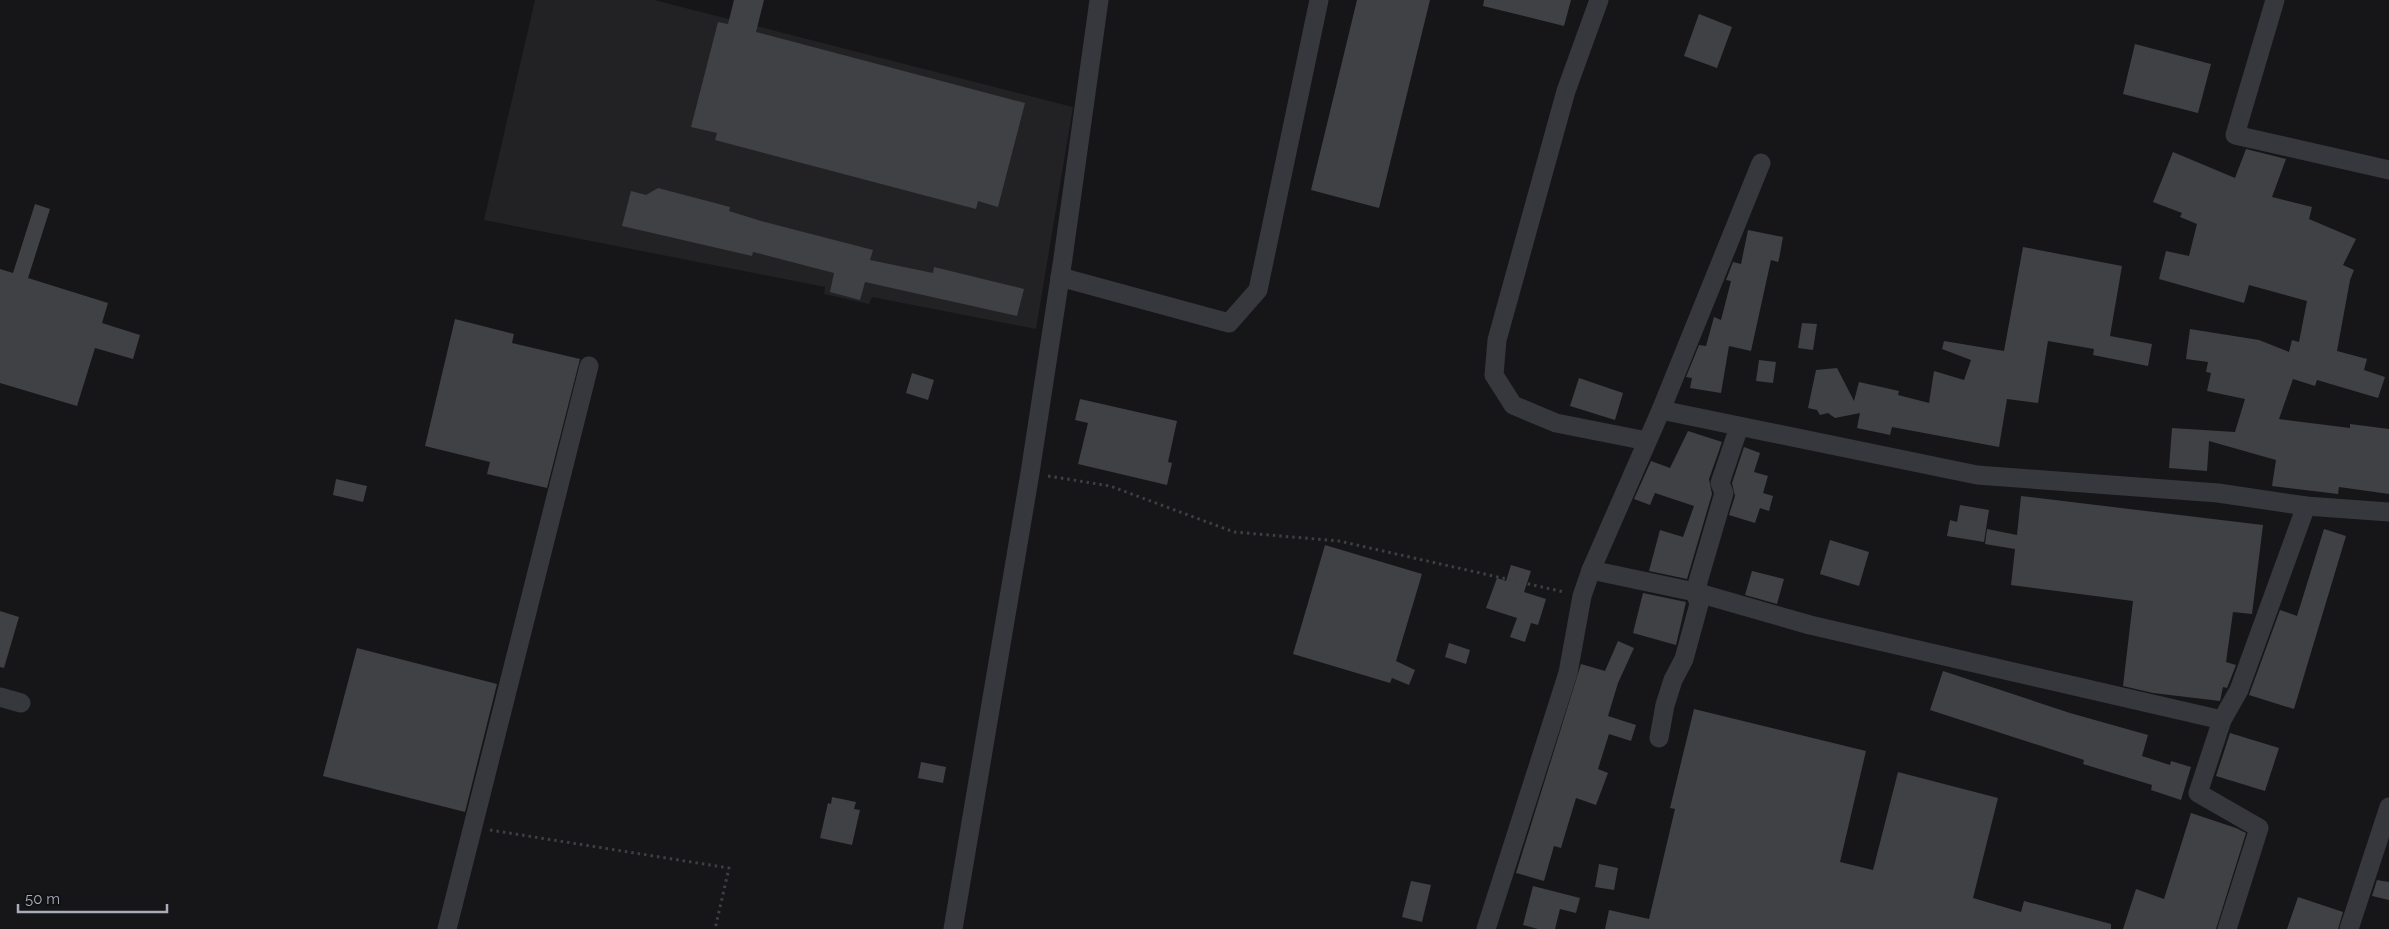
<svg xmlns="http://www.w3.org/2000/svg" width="2389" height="929" viewBox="0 0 2389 929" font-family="Raleway,sans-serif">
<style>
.built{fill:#222225}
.building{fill:#404145}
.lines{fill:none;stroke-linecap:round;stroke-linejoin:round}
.path{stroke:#3d3f44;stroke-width:3;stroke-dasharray:2.5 4;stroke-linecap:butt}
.minor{stroke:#37383d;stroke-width:19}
</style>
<rect width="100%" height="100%" fill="#161618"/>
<polygon class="built" points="535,0 654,0 1073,107 1036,329 872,297 869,304 824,294 825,287 484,220"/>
<g class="building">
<polygon points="734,0 764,0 756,32 1025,103 998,207 978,201 976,209 715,140 717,133 691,127 718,22 728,24"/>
<polygon points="1357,0 1430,0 1379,208 1311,190"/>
<polygon points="1484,0 1571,0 1564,26 1483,6"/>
<polygon points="1699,14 1732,27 1717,68 1684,56"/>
<polygon points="2135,44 2211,64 2198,113 2123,94"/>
<polygon points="2246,149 2286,159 2272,197 2312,207 2309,219 2356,239 2343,265 2354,270 2350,280 2337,351 2367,359 2364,370 2385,377 2378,398 2317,380 2315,386 2293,379 2279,419 2350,428 2350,424 2389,429 2389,494 2339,487 2338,494 2272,486 2276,460 2209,441 2207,471 2169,468 2172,428 2235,432 2245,399 2207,391 2211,373 2206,372 2208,362 2186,359 2190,329 2259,340 2289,352 2292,340 2299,342 2307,301 2249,285 2244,303 2159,279 2166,251 2189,256 2197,224 2180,217 2182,213 2153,202 2173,152 2235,178"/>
<polygon points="658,188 730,207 729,211 761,221 873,250 870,260 933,273 934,267 1024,289 1017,316 865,282 860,300 830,292 834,273 753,252 752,256 622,226 631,191 646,195"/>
<polygon points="35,204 50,209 28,278 108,303 102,323 140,335 133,359 95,348 77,406 0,383 0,269 13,273"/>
<polygon points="1748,230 1783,237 1779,259 1778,262 1771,260 1751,351 1729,346 1721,393 1690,388 1692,378 1686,377 1699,345 1706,346 1714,317 1721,320 1731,281 1726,280 1733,262 1741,264"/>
<polygon points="2023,247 2122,266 2110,336 2152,344 2148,366 2093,355 2094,349 2048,341 2038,403 2007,399 1999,447 1892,427 1890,435 1857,428 1860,413 1835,418 1828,413 1820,415 1817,410 1808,408 1816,370 1837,368 1854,401 1859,382 1899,391 1898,395 1929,403 1934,371 1964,380 1971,360 1942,349 1944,341 2004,351"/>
<polygon points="455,319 514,334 512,343 580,359 547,488 487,474 490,462 425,446"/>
<polygon points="1802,323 1817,324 1813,350 1798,348"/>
<polygon points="1759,360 1776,362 1773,383 1756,381"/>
<polygon points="912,373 934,380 928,400 906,393"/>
<polygon points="1579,378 1623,393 1615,420 1570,406"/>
<polygon points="1080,399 1177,421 1168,462 1172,463 1167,485 1078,464 1088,423 1075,420"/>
<polygon points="1688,431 1722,442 1709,479 1712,494 1687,579 1649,571 1660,530 1683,537 1694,506 1655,493 1650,505 1634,499 1651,461 1670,468"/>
<polygon points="1744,447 1760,453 1754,472 1768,476 1763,493 1773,496 1769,511 1760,508 1755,523 1729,515 1735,496 1732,483"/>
<polygon points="336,479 367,486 363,502 333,495"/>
<polygon points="2021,496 2263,525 2252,614 2233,612 2226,662 2236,665 2227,688 2223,687 2220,701 2153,693 2123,686 2133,601 2011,585 2015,549 1985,544 1987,529 2017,535"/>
<polygon points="1960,505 1989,510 1984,542 1947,536 1950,520 1957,522"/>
<polygon points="2324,529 2346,536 2294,709 2249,695 2280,610 2297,616"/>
<polygon points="1830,540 1869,552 1859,586 1820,574"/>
<polygon points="1325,545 1422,574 1396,661 1415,670 1409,685 1392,678 1390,683 1293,654"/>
<polygon points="1511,565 1531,571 1524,592 1546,599 1538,625 1531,623 1525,642 1510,637 1517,618 1486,608 1497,578 1506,581"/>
<polygon points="1752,571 1784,579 1777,604 1745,595"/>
<polygon points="1643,593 1686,602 1676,645 1633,633"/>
<polygon points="0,611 19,617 4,668 0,667"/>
<polygon points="1618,641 1634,648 1618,683 1608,716 1636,725 1631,741 1609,734 1598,769 1608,773 1596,805 1576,798 1561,848 1554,846 1544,881 1516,873 1581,664 1605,671"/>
<polygon points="1449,643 1470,650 1466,664 1445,657"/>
<polygon points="357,648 497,684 465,812 323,776"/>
<polygon points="1943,671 2070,713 2148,735 2142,756 2170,765 2171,761 2191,767 2181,800 2151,790 2152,785 2083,764 2084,760 1930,710"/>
<polygon points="1694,709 1866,751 1840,862 1873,870 1898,772 1998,798 1973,898 2021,912 2024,901 2111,924 2111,929 1605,929 1609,910 1649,919 1675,809 1670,808"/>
<polygon points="2230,733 2279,748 2265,791 2216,776"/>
<polygon points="921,762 946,767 943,783 918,778"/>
<polygon points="832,797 856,802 854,809 860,810 852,845 820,838 828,803 831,804"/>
<polygon points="2191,813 2236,828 2246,833 2216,929 2123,929 2136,889 2164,899"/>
<polygon points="1599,864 1618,868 1614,890 1595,887"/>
<polygon points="2377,880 2389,882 2389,900 2372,896"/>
<polygon points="1411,881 1431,885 1422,922 1402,917"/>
<polygon points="1533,886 1580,898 1576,913 1560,909 1555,929 1538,929 1523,925"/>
<polygon points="2298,897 2343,912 2338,929 2287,929"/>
</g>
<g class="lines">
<g class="path">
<polyline points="1048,476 1110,486 1234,532 1339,541 1564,592"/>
<polyline points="490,830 729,868 715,929"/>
<polyline points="2010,929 2011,927"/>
</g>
<g class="minor">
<polyline points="1599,0 1566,91 1497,340 1494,375 1513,405 1556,423 1647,441"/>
<polyline points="2275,0 2235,135 2389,170"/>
<polyline points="1060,277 1229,323 1258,290 1319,0"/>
<polyline points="1661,410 1761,163"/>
<polyline points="1591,570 1695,592 1810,625 2222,720"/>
<polyline points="0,697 21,703"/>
<polyline points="1659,738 1665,705 1673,680 1684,659 1699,604 1695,592 1724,493 1720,483 1739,427"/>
<polyline points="447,929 589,366"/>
<polyline points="953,929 1030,473 1063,258 1099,0"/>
<polyline points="1486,929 1568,673 1582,596 1591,570 1661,410 1977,475 2218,493 2306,506 2389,512"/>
<polyline points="2227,929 2259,828 2198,793 2222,720 2239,690 2306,506"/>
<polyline points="2349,929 2389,807"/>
</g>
</g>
<path d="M18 904v8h149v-8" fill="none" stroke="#a8adb8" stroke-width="2.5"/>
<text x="25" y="904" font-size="15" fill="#a8adb8" stroke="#111113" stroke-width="4" paint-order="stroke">50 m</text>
</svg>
